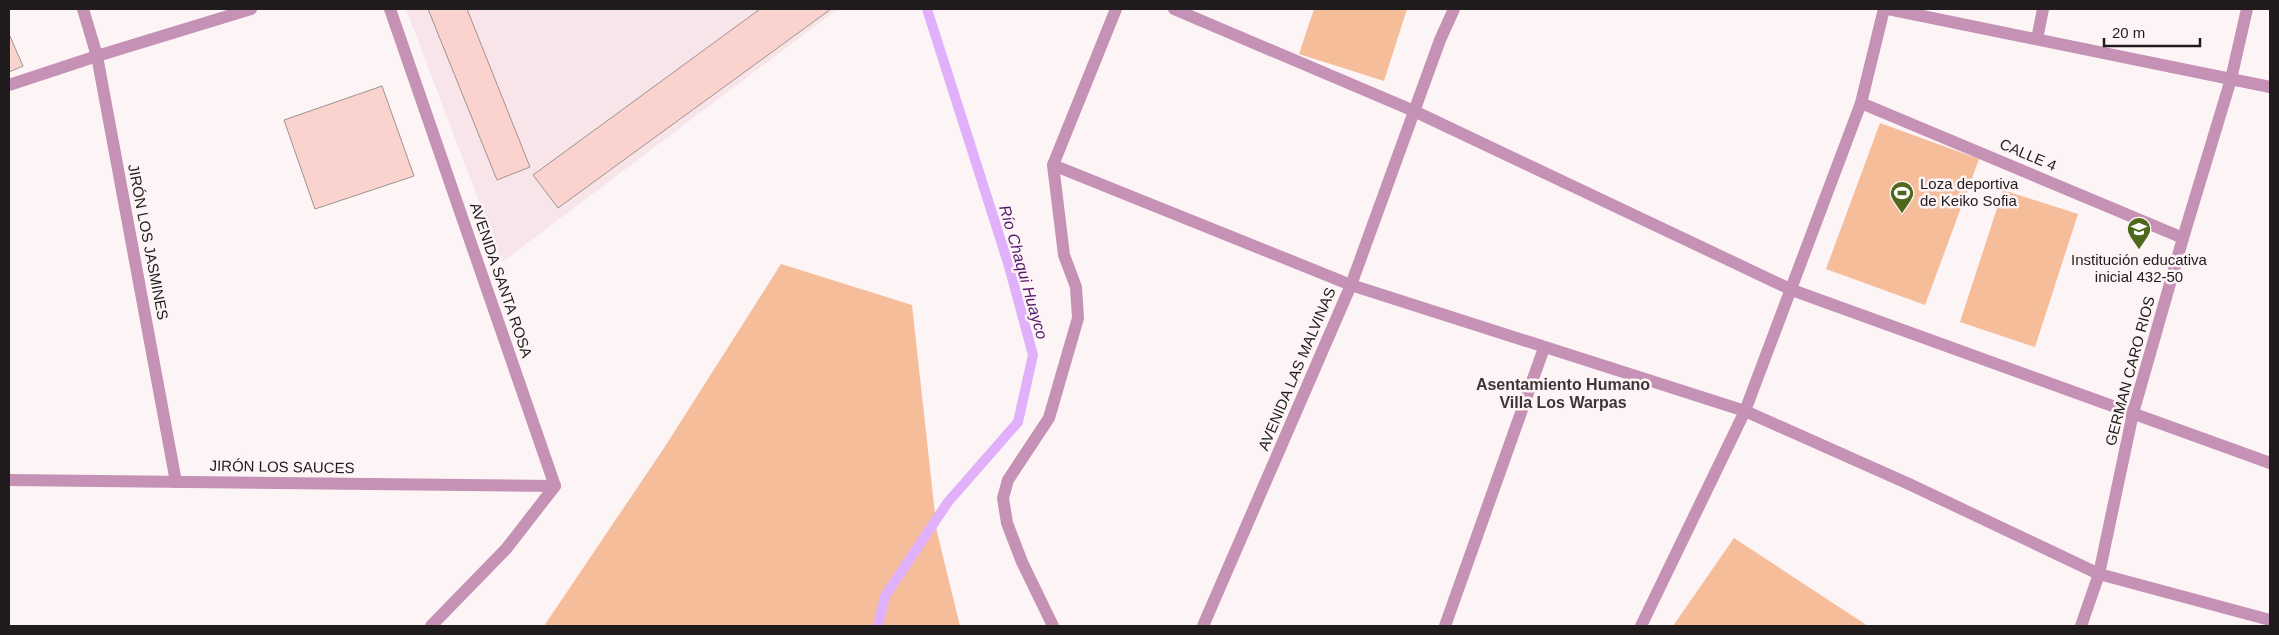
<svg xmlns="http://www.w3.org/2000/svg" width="2279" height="635" viewBox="0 0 2279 635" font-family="Helvetica,sans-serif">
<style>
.built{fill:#f8e5e9}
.green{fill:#f6bd9b}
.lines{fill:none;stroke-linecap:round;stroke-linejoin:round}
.stream{stroke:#e0b0fb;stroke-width:10}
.building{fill:#fbd3ce;stroke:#9f928f}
.minor{stroke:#c591b5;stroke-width:12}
.labels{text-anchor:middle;stroke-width:5;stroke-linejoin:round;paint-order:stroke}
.street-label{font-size:15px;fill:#201b1c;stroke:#fdf4f6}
.poi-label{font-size:15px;fill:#201b1c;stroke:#fdf4f6;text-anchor:start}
.water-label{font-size:16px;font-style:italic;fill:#53176d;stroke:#fdf4f6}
.neighbourhood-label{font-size:16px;font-weight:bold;fill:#3f3436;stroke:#fdf4f6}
</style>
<rect width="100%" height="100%" fill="#fdf4f6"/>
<polygon class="built" points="406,9 838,9 502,262"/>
<g class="green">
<polygon points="1314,9 1407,9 1384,81 1299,54"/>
<polygon points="1880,123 1979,159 1925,305 1826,269"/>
<polygon points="2003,190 2078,214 2035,347 1960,322"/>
<polygon points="781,264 912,305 937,532 960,626 544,626 664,448"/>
<polygon points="1734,538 1868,626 1673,626"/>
</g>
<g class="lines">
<polyline class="stream" points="878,626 885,596 948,502 1018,422 1033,355 1008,263 927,9"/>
</g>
<g class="building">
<polygon points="428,9 467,9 530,167 497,180"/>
<polygon points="760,9 831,9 558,208 533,175"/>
<polygon points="9,34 23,66 9,72"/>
<polygon points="382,86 414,176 315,209 284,120"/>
</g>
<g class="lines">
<g class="minor">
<polyline points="83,9 97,56 176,482"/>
<polyline points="390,9 555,486 506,549 431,626"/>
<polyline points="1174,9 1414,111 1792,290 2270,463"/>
<polyline points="1888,9 2270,87"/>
<polyline points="2037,39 2043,9"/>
<polyline points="9,85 97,56 251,9"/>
<polyline points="1861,103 2183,238"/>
<polyline points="1053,165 1351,285 1745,411 1909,484 2099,574 2270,620"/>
<polyline points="9,480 555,486"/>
<polyline points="1053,626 1022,562 1007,523 1003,498 1008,480 1049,418 1078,318 1076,287 1064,255 1053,165 1116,9"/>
<polyline points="1203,626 1351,285 1440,40 1454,9"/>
<polyline points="1445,626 1544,348"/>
<polyline points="1641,626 1745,411 1861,103 1884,9"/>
<polyline points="2081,626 2099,574 2133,413 2183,238 2231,79 2247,9"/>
</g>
</g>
<defs>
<g id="stadium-pin" transform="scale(1.25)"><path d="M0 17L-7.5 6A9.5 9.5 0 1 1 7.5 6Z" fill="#4e691c" stroke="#fdf4f6"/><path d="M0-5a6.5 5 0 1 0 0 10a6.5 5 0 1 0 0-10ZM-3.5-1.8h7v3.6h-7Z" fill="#fff"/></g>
<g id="school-pin" transform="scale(1.25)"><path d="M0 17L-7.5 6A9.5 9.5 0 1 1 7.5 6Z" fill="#4e691c" stroke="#fdf4f6"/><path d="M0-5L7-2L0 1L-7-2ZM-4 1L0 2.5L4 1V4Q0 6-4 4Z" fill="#fff"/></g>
</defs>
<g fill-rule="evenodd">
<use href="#stadium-pin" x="1902" y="193"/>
<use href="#school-pin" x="2139" y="229"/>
</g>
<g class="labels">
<g class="street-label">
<text transform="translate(2028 155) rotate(23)" y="5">CALLE 4</text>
<text transform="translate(148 242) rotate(79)" y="5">JIRÓN LOS JASMINES</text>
<text transform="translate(501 280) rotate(71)" y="5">AVENIDA SANTA ROSA</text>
<text transform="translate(1297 369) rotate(-67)" y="5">AVENIDA LAS MALVINAS</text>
<text transform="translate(2130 371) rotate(-75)" y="5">GERMAN CARO RIOS</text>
<text transform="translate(282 467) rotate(1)" y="5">JIRÓN LOS SAUCES</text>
</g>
<g class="poi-label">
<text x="1920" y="189">Loza deportiva<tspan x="1920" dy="17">de Keiko Sofia</tspan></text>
<text x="2139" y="265" text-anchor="middle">Institución educativa<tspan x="2139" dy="17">inicial 432-50</tspan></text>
</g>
<g class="water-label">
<text transform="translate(1024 272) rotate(74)" y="6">Río Chaqui Huayco</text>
</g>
<g class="neighbourhood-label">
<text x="1563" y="390">Asentamiento Humano<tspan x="1563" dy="18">Villa Los Warpas</tspan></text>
</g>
</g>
<rect width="2279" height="635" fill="none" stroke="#201b1c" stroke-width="20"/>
<path d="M2104 38v8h96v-8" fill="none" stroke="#201b1c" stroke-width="2.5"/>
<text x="2112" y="38" font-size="15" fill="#201b1c" stroke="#fdf4f6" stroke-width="4" paint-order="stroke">20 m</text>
</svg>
